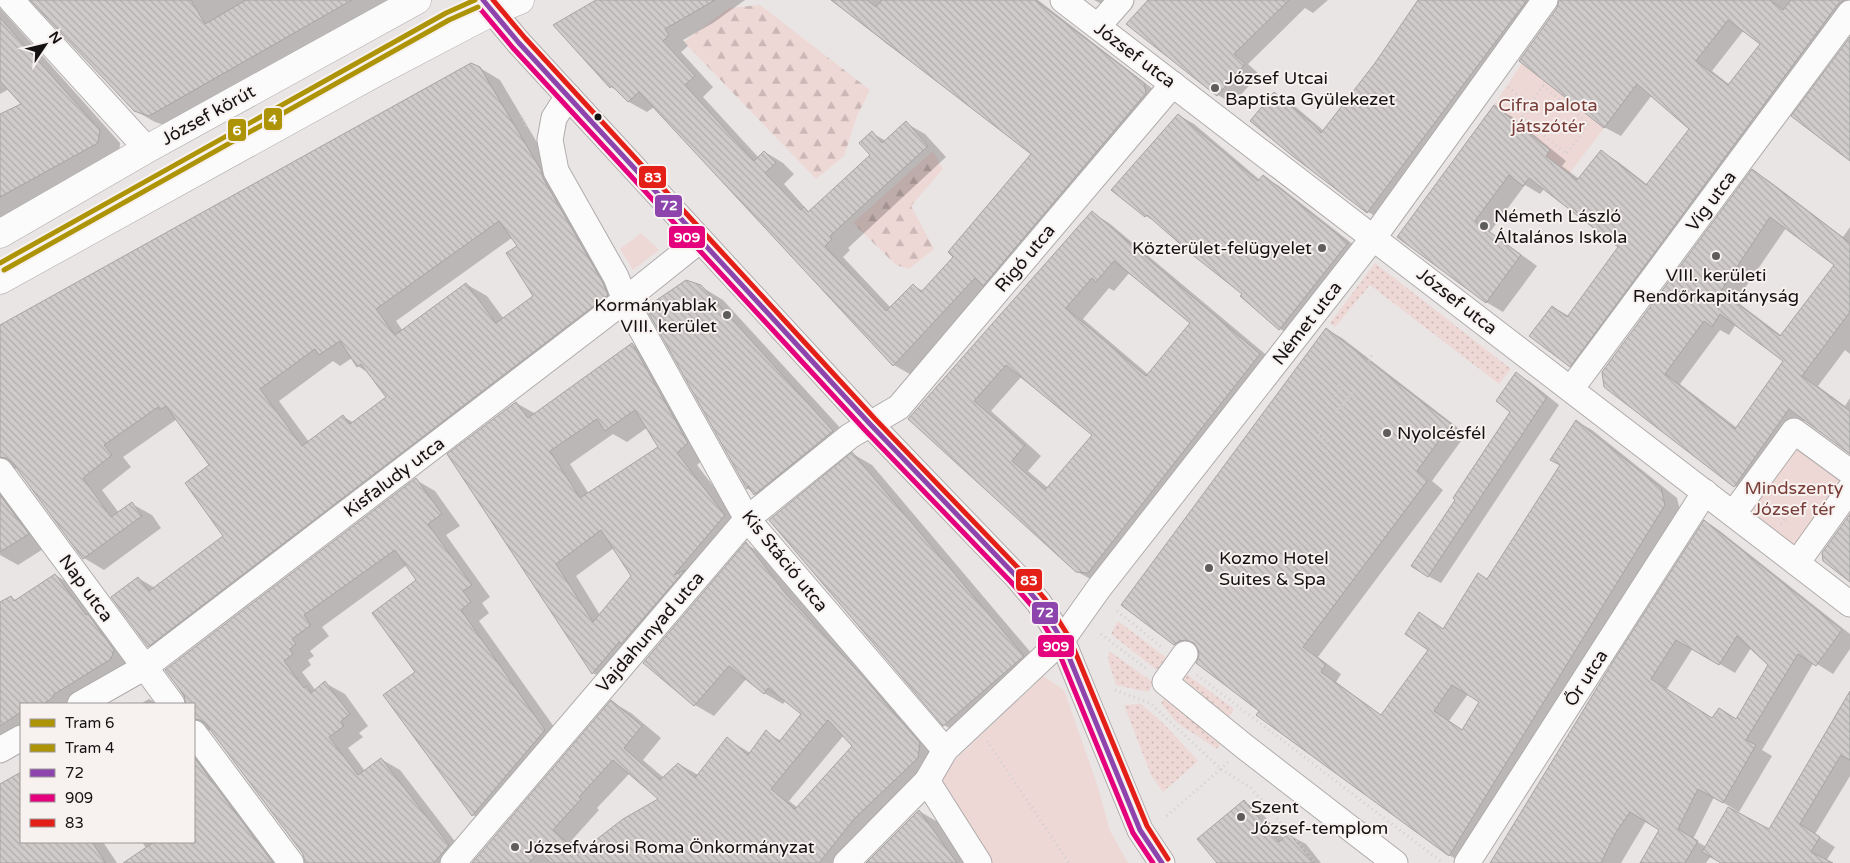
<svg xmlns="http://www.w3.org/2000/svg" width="1850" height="863" viewBox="0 0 1850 863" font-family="'Varela Round',sans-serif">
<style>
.grass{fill:url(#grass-dots)}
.forest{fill:url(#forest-firs)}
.park{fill:#eed8d5}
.shadow{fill:#0003;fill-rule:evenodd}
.building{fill:url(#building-back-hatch);stroke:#a7a4a4;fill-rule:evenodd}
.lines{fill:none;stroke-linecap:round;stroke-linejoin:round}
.minor-casing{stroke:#afacab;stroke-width:27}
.major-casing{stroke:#afacab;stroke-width:29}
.path{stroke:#d0cfcf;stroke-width:3;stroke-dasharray:1 4;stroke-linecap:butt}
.minor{stroke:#fcfbfb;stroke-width:25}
.major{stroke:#fcfbfb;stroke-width:28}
.bus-1-casing{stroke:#f7f1f0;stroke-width:9}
.bus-2-casing{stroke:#f7f1f0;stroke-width:9}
.bus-3-casing{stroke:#f7f1f0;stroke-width:9}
.bus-1{stroke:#8e44ad;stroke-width:5}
.bus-2{stroke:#e5007d;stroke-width:5}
.bus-3{stroke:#e41f18;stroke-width:5}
.tram-1-casing{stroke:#f7f1f0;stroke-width:9}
.tram-2-casing{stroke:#f7f1f0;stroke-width:9}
.tram-1{stroke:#ad9306;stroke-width:5}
.tram-2{stroke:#ad9306;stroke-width:5}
.poi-dot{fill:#5f5c5c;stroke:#f7f1f0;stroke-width:2}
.bus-dot{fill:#141212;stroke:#f7f1f0;stroke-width:2}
.labels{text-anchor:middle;stroke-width:4;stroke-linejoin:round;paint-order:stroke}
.street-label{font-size:18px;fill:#141212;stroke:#f7f1f0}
.poi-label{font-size:18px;fill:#141212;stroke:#f7f1f0;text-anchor:start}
.park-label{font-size:18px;fill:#783d37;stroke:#f7f1f0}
.line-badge{stroke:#f7f1f0;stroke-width:2}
.badge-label{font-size:14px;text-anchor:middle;font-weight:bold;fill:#fff}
</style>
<defs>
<pattern id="grass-dots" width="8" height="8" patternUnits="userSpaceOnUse" patternTransform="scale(1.25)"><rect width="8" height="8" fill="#eed8d5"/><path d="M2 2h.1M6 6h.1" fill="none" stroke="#cbb8b6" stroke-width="1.8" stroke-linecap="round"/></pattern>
<pattern id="forest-firs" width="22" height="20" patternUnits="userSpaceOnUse" patternTransform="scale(1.25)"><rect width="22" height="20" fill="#eed8d5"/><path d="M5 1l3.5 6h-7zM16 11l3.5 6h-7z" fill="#cbb8b6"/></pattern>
<pattern id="building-back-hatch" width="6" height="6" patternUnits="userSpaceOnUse" patternTransform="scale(1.25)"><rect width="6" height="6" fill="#cecbca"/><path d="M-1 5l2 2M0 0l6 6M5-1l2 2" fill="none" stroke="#b0adac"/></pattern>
</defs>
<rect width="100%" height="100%" fill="#e9e5e4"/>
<g class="grass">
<polygon points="1375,263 1511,369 1499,384 1370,285 1335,327 1330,323"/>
<polygon points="1118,621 1172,662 1162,674 1111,634"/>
<polygon points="1109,651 1154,683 1148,692 1116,685 1108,659"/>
<polygon points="1185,673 1234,709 1229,717 1180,678"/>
<polygon points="1168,694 1225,737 1217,749 1176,722 1161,703"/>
<polygon points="1141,704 1165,725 1198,761 1163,792 1151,775 1124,705"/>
</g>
<g class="forest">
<polygon points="760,5 870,90 857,116 844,156 816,179 684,42 729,8"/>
<polygon points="933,151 943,169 911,206 934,249 909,269 896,265 853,223"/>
</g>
<g class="park">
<polygon points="1522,63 1604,128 1569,174 1546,156 1550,150 1494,105"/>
<polygon points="641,233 659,250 633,270 620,249"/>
<polygon points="1794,431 1850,472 1797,563 1733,514"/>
<polygon points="1043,676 1064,690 1098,787 1110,831 1128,863 986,863 939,778 949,766"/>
</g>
<g class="shadow">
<polygon points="34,0 393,0 170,127 155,122 134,110"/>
<polygon points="598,0 745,0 713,23 683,40 688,46 681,52 713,87 703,97 759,158 765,152 783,163 794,174 784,184 809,212 872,155 872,133 886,141 906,123 925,134 946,157 848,248 850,250 843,257 891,308 913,285 923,291 955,257 1033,154 984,115 887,44 834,0 1038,0 1162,96 913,376 894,365 654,107 647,112 629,102 619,92 611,87 555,25"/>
<polygon points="1094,0 1117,0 1109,8"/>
<polygon points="1149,0 1328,0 1313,13 1305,8 1248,64 1259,74 1233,104 1218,95"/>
<polygon points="1420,0 1551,0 1384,221 1368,212 1291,153 1274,94 1291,103 1324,131 1376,64"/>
<path d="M1560 0H1850V20L1587 375 1570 366 1553 307 1569 316 1620 247 1544 189 1540 194 1525 185 1490 232 1537 266 1503 312 1486 302 1399 237 1494 107 1511 116 1566 161 1562 166 1579 179 1601 152 1617 161 1648 185 1690 128 1652 95 1621 136 1604 127 1558 9ZM1744 30 1762 44 1730 85 1712 71Z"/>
<polygon points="0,8 120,143 119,155 0,220 0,116 23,104 9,89 0,94"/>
<path d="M480 68 500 80 561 183 623 296 169 657 149 646 138 578 155 588 225 537 211 466 177 419 123 457 131 467 102 490 119 513 132 504 152 515 161 528 104 570 84 558 17 468 12 470 48 546 18 565 0 555V327ZM513 237 519 246 534 296 504 319 487 296 466 284 403 331 396 321ZM352 358 358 366 370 374 387 397 354 423 344 417 309 442 279 401 333 361 340 366Z"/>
<polygon points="1178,115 1194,124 1260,180 1263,176 1279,186 1364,253 1296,338 1280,329 1242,296 1244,294 1159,224 1146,216 1113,190"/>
<path d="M1752 171 1768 180 1843 237 1850 227V354L1845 350 1818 386 1845 406 1850 398V453L1805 420 1751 495 1735 486 1605 386ZM1786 228 1835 265 1782 336 1736 301ZM1736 324 1785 361 1737 428 1680 384 1720 330 1729 335Z"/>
<path d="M1092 213 1109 223 1277 364 1094 581 1076 571 910 419ZM1130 272 1191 323 1149 375 1083 319 1109 288 1114 291ZM1022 376 1094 435 1048 488 1028 471 1041 456 991 411Z"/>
<polygon points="700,286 723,300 855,444 777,507 755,494 747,488 648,310"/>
<path d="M1326 329 1342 338 1466 434 1432 481 1443 490 1318 657 1341 674 1336 682 1382 716 1430 650 1419 614 1444 629 1488 580 1561 465 1576 421 1592 430 1677 498 1681 514 1463 863 1449 855 1261 710 1201 655 1200 649 1195 650 1190 654 1174 644ZM1468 694 1481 702 1463 730 1449 721Z"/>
<path d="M632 344 653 356 708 455 697 465 745 527 614 685 593 673 449 454 516 403 536 414ZM648 427 660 447 589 494 570 464 613 434 627 442ZM614 548 632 576 600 615 576 576Z"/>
<polygon points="1516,374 1529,381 1559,405 1441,583 1428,576 1512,412"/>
<polygon points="853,454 872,465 1043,667 963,736 944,725"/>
<polygon points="416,480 435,491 460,526 446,535 490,597 482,603 489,613 479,621 564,741 492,826 473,815 384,695 417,673 418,581 407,565 322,627 329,636 310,651 314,656 308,660 311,665 302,672 316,691 325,683 345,694 368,726 359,733 363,737 348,748 365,771 381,759 400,770 467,857 462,863 306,863 304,854 211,730 204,732 283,863 125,863 146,848 142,842 194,842 194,704 187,704 187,702 167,670"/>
<path d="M1705 521 1720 531 1850 634V649L1833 674 1814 662 1762 750 1772 756 1739 812 1714 797 1693 839 1706 847 1769 831 1850 694V776L1815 834 1835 847 1826 861 1830 863H1723L1711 856 1706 863H1642L1661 830 1646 821 1621 863H1491ZM1693 648 1735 673 1751 648 1769 665 1737 719H1713L1667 689Z"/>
<path d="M746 544 765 555 939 755 847 863H472L612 702 631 713 661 738 643 760 664 778 679 764 698 775 728 739 750 753 766 732 781 741 802 713 786 700 783 704 764 693 747 678 714 716 695 705 645 662ZM844 735 854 746 798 808 789 801ZM630 773 660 799 583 852 571 841 599 810 597 808Z"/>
<polygon points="55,575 76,587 134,662 77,704 21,704 21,741 0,749 0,604 11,597 17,601"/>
<polygon points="149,699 158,704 140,704"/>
<polygon points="21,773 21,842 103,842 117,863 0,863 0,785"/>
<polygon points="1244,802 1260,811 1284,839 1289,835 1306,844 1321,863 1219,863"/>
<polygon points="919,811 943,825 970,863 868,863"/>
</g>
<g class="building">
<polygon points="30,0 191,0 205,24 246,0 352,0 149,116 134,111"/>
<polygon points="596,0 715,0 665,29 669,35 663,41 695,76 685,85 754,161 764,151 776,163 765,173 801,210 804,207 808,212 870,155 859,143 872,131 882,143 906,121 928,146 830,236 832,239 825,246 886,311 913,284 921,292 953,257 948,252 1031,154 831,0 867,0 876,7 882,0 1035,0 1144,83 1146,93 983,286 975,278 893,366 639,92 628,102 612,86 610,88 553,25"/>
<polygon points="1148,0 1289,0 1234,54 1245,64 1217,96 1126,24"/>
<polygon points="1418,0 1527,0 1367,213 1290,154 1250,121 1274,92 1314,125 1321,133 1375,63"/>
<path d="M1559 0H1770L1783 10 1791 0H1844L1838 4 1570 367 1529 336 1552 306 1567 317 1618 247 1529 178 1523 186 1509 175 1475 221 1521 255 1486 303 1397 237 1494 105 1550 150 1546 156 1577 180 1601 150 1646 185 1689 129 1637 84 1604 128 1519 61 1557 8ZM1728 20 1760 44 1728 85 1696 61Z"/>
<polygon points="0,18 100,130 98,143 0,197 0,114 21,104 0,81"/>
<polygon points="1850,37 1850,161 1791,116"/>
<path d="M471 63 480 67 541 170 543 178 603 283 608 295 148 647 111 597 138 577 149 591 223 536 185 483 209 465 166 406 160 410 158 407 104 445 112 455 83 478 111 517 132 502 142 516 83 559 12 462 6 458 0 457V325ZM499 221 517 246 506 253 533 296 496 323 466 283 395 335 376 309ZM340 341 357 367 361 364 386 397 350 424 343 415 302 446 260 389 315 349 319 355Z"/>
<polygon points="1178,114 1258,181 1263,175 1348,243 1279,330 1240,296 1242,294 1194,256 1147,215 1145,217 1111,190"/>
<path d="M1752 169 1850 243V312L1802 376 1850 411V454L1789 409 1734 487 1604 387 1602 372ZM1770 217 1834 265 1780 336 1721 291ZM1720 314 1783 361 1735 429 1665 374 1704 321 1712 327Z"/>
<path d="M1092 211 1260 354 1088 573 1076 572 908 419ZM1114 261 1190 323 1146 376 1066 308 1092 278 1096 282ZM1006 365 1092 435 1045 490 1012 461 1025 445 974 401Z"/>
<polygon points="686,280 701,285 833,431 754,495 748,486 747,489 647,310 648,306"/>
<path d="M1326 328 1451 424 1417 471 1428 480 1303 647 1326 664 1321 672 1381 715 1428 650 1405 634 1419 612 1443 629 1478 573 1487 579 1560 465 1550 460 1576 420 1661 488 1665 505 1449 856 1256 715 1259 711 1196 663 1199 655 1198 649 1194 643 1186 640 1179 641 1174 645 1121 605ZM1452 685 1479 702 1462 730 1434 711Z"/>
<path d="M632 343 688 443 677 453 725 515 674 575 685 570 621 644 619 642 592 674 447 454 516 402 528 418ZM635 410 658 447 580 498 550 451 597 419 605 431ZM601 530 631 576 593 622 556 564Z"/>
<polygon points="1516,372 1547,397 1428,577 1411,566 1455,500 1453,498 1510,412 1496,401"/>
<polygon points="852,452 1024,656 943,726 769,520"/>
<polygon points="416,478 442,514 428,524 472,585 463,591 471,602 461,610 545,730 472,816 383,695 415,672 372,613 416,580 395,550 304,615 311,625 292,639 296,644 290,649 293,654 284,661 304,688 307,686 311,693 325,681 350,714 341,721 344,726 329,737 358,775 381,758 449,845 434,863 305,863 303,854 206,724 200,720 194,719 194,704 186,704 184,695 165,670"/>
<polygon points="0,495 29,534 0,552"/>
<polygon points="1850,514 1850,582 1823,561 1822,553"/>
<path d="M1704 520 1842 630 1816 666 1798 654 1746 740 1756 745 1723 803 1698 789 1678 829 1698 841 1685 863H1640L1659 830 1630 812 1615 834 1601 863H1490L1614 660ZM1737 636 1768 665 1736 719 1719 708 1712 718 1651 679 1676 640 1719 665Z"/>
<path d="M746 542 786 594 865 679 920 743 918 758 854 819 819 863H551L539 852 529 863H472L611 700 642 726 624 748 660 780 678 763 695 778 727 737 748 755 766 730 779 742 801 714 768 688 764 694 729 666 694 706 643 663ZM828 720 852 746 795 809 771 789ZM613 760 658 799 623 819 579 853 553 830 581 799 579 797Z"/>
<polygon points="55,574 86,615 88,614 114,650 111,659 53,695 54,697 43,704 21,704 21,712 0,726 0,602 11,596 14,601"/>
<polygon points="1850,691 1850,760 1841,755 1800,824 1820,837 1811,852 1833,863 1721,863 1702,852 1728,807 1769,829"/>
<polygon points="194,757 273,863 123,863 154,842 194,842"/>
<polygon points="21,772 21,842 92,842 106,863 0,863 0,784"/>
<polygon points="1244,800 1279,842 1289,833 1314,863 1217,863 1197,839"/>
<polygon points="919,810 957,863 866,863"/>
</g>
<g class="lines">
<g class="minor-casing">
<g id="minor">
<polyline points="11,0 147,149"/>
<polyline points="483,0 519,43 870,424 1017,577 1039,603 1062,640 1140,830 1162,863"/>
<polyline points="1063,0 1850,604"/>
<polyline points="1098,26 1121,0"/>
<polyline points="568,96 554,118 550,140 556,171 616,277 625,300 747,519 945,750"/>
<polyline points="1571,389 1850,13"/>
<polyline points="0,471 172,704"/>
<polyline points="1733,514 1794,431 1850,472"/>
<polyline points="1797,563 1850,489"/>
<polyline points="1185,654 1165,682 1245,747 1395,863"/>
<polyline points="80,704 145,667 625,300 700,240"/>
<polyline points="194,733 291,863"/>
<polyline points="0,750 21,738"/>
<polyline points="927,781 979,863"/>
<polyline points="453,863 747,519 850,436 899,407 1173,84"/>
<polyline points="846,863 927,781 945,750 1062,640 1099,588 1374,237 1545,0"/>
<polyline points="1467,863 1705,492"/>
</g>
</g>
<g class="major-casing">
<g id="major">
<polyline points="0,234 147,149 417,0"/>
<polyline points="0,280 373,74 493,11 520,0"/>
</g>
</g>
<g class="path">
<polyline points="1508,87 1530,104 1543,86 1589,124 1566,154 1521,116 1530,104"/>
<polyline points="521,116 528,129"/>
<polyline points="1369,361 1372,355"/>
<polyline points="1338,385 1342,388 1329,404 1338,410"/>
<polyline points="1319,434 1331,444 1326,451 1330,455"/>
<polyline points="1311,444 1355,389"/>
<polyline points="1781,524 1788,515 1805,513"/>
<polyline points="1117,611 1163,648"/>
<polyline points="1101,634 1147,669"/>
<polyline points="1197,675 1443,863"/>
<polyline points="1115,690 1150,703 1221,769 1164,818"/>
<polyline points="987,741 1069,863"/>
<polyline points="1228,762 1221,769 1251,788 1315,863"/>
</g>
<use href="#minor" class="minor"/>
<use href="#major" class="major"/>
<g class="bus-1-casing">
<polyline id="bus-1" points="483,0 519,43 870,424 1017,577 1039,603 1062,640 1140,830 1162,863"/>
</g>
<g class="bus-2-casing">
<polyline id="bus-2" points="477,5 513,48 864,429 1011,582 1033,607 1055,643 1133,833 1153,863"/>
</g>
<g class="bus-3-casing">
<polyline id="bus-3" points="493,0 525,38 875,419 1022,572 1045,599 1069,637 1147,826 1168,859"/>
</g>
<use href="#bus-1" class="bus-1"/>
<use href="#bus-2" class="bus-2"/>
<use href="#bus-3" class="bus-3"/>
<g class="tram-1-casing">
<polyline id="tram-1" points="0,263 446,13 475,0"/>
</g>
<g class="tram-2-casing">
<polyline id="tram-2" points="4,270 449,20 478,7"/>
</g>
<use href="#tram-1" class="tram-1"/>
<use href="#tram-2" class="tram-2"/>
</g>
<g class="poi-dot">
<circle cx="1215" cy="88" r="5"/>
<circle cx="1484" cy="226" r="5"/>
<circle cx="1322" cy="248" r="5"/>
<circle cx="1716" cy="256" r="5"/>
<circle cx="727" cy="315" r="5"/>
<circle cx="1387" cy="433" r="5"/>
<circle cx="1209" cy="568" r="5"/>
<circle cx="1241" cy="817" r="5"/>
<circle cx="515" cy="847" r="5"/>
</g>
<circle class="bus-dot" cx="598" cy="117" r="4.5"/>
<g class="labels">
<g class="street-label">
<text transform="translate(1135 55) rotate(37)" y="6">József utca</text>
<text transform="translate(208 115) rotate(-29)" y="6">József körút</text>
<text transform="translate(1711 201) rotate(-53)" y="6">Víg utca</text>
<text transform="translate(1025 258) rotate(-50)" y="6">Rigó utca</text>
<text transform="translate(1457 301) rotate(38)" y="6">József utca</text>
<text transform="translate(1307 323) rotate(-52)" y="6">Német utca</text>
<text transform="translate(394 477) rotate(-37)" y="6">Kisfaludy utca</text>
<text transform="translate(785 561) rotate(51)" y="6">Kis Stáció utca</text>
<text transform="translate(86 588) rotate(54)" y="6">Nap utca</text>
<text transform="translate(650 632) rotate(-49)" y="6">Vajdahunyad utca</text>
<text transform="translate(1586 678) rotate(-57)" y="6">Őr utca</text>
</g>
<g class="poi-label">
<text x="1225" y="84">József Utcai<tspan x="1225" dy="21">Baptista Gyülekezet</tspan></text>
<text x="1494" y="222">Németh László<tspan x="1494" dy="21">Általános Iskola</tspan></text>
<text x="1312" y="254" text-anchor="end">Közterület-felügyelet</text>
<text x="1716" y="281" text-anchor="middle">VIII. kerületi<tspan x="1716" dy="21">Rendőrkapitányság</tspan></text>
<text x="717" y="311" text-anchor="end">Kormányablak<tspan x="717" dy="21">VIII. kerület</tspan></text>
<text x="1397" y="439">Nyolcésfél</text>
<text x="1219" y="564">Kozmo Hotel<tspan x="1219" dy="21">Suites &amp; Spa</tspan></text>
<text x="1251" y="813">Szent<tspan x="1251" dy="21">József-templom</tspan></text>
<text x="525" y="853">Józsefvárosi Roma Önkormányzat</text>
</g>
<g class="park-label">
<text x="1548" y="111">Cifra palota<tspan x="1548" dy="21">játszótér</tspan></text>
<text x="1794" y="494">Mindszenty<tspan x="1794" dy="21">József tér</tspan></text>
</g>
</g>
<g class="line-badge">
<rect x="263" y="107" width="20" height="24" rx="5" fill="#ad9306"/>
<rect x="227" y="118" width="20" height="24" rx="5" fill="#ad9306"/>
<rect x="638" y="165" width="29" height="24" rx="5" fill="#e41f18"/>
<rect x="654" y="194" width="29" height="24" rx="5" fill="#8e44ad"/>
<rect x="668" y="225" width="38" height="24" rx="5" fill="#e5007d"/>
<rect x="1015" y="568" width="28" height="24" rx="5" fill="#e41f18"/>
<rect x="1031" y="601" width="28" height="24" rx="5" fill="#8e44ad"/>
<rect x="1037" y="634" width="38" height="24" rx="5" fill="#e5007d"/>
</g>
<g class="badge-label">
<text x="273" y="124">4</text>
<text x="237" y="135">6</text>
<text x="653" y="182">83</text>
<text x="669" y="210">72</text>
<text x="687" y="242">909</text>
<text x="1029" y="585">83</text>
<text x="1045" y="617">72</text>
<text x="1056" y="651">909</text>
</g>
<rect x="20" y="703" width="175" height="140" fill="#f7f1f0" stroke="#9c9897"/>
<rect x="30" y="719" width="25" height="8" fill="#ad9306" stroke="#9c9897"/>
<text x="65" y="728" font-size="15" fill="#141212">Tram 6</text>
<rect x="30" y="744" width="25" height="8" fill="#ad9306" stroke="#9c9897"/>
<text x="65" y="753" font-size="15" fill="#141212">Tram 4</text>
<rect x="30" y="769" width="25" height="8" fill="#8e44ad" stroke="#9c9897"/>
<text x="65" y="778" font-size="15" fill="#141212">72</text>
<rect x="30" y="794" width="25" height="8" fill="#e5007d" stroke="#9c9897"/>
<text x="65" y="803" font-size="15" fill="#141212">909</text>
<rect x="30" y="819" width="25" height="8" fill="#e41f18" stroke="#9c9897"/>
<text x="65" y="828" font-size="15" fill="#141212">83</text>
<g transform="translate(45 45) rotate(55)" stroke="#f7f1f0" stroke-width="4" paint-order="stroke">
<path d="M0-4L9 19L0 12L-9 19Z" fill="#141212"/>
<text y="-8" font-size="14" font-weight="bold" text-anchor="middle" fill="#141212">N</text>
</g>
</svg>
